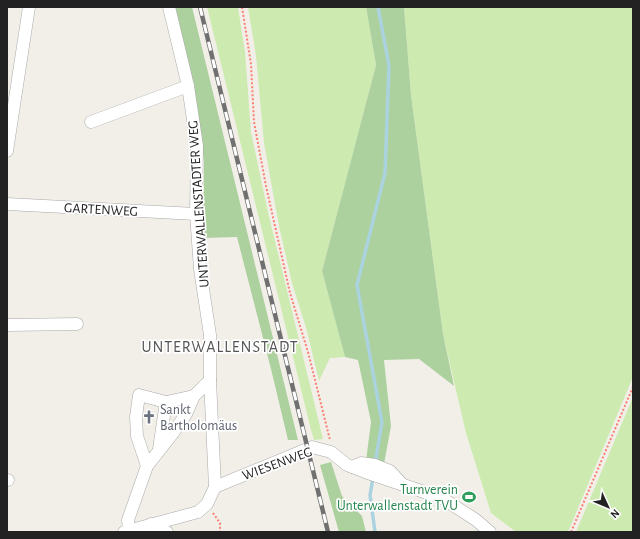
<svg xmlns="http://www.w3.org/2000/svg" width="640" height="539" viewBox="0 0 640 539" font-family="'Alegreya Sans',sans-serif">
<style>
.grass{fill:#cdebb0}
.forest{fill:#add19e}
.lines{fill:none;stroke-linecap:round;stroke-linejoin:round}
.stream{stroke:#aad3df;stroke-width:3.5}
.minor-casing{stroke:#a9a9a9;stroke-width:13}
.path{stroke:#fa8072;stroke-width:2;stroke-dasharray:2 2;stroke-linecap:butt}
.minor{stroke:#fff;stroke-width:12}
.rail-casing{stroke:#707070;stroke-width:4.5}
.rail{stroke:#fff;stroke-width:3;stroke-dasharray:9;stroke-linecap:butt}
.labels{text-anchor:middle;stroke-width:3.5;stroke-linejoin:round;paint-order:stroke}
.street-label{font-size:14px;fill:#222;stroke:#fff}
.worship-label{font-size:14px;fill:#5b616d;stroke:#fff;text-anchor:start}
.leisure-label{font-size:14px;fill:#27864d;stroke:#fff;text-anchor:end}
.quarter-label{font-size:16px;letter-spacing:1px;fill:#555;stroke:#fff}
</style>
<rect width="100%" height="100%" fill="#f2efe9"/>
<g class="grass">
<polygon points="207,7 238,7 245,52 251,132 268,212 323,439 314,440 311,430"/>
<polygon points="248,7 366,7 376,65 322,271 345,357 330,358 319,381 307,331 292,283 279,226 264,143 256,56"/>
<polygon points="404,7 633,7 633,377 568,532 516,532 491,513 466,433 443,334 411,95"/>
<polygon points="633,397 633,532 576,532"/>
</g>
<g class="forest">
<polygon points="174,7 192,7 298,440 288,440 271,369 237,237 203,238 204,161 195,91"/>
<polygon points="366,7 404,7 411,95 443,334 454,386 419,359 384,360 391,426 384,464 366,461 371,422 358,360 345,357 322,271 376,65"/>
<polygon points="331,462 342,496 362,516 366,532 339,532 320,465"/>
</g>
<g class="lines">
<g class="stream">
<polyline points="375,464 382,422 357,285 385,173 389,66 378,7"/>
<polyline points="373,478 370,495 375,532"/>
</g>
<g class="minor-casing">
<g id="minor">
<polyline points="169,7 188,86 197,146 196,214 200,269 210,335 210,380"/>
<polyline points="91,122 188,86"/>
<polyline points="7,151 29,7"/>
<polyline points="7,204 196,214"/>
<polyline points="7,325 77,324"/>
<polyline points="159,449 166,402"/>
<polyline points="147,466 137,436 136,417 139,395 166,402 194,396"/>
<polyline points="352,467 361,463 375,465 390,471 401,483"/>
<polyline points="7,480 8,480"/>
<polyline points="151,524 167,532"/>
<polyline points="129,531 128,520 147,466 173,433 186,414 194,396 210,380 215,487"/>
<polyline points="124,532 198,512 207,504 215,487 312,447 331,452 347,465 365,472 442,498 476,520 490,532"/>
</g>
</g>
<g class="path">
<polyline points="242,7 251,64 254,122 266,186 290,293 308,352 330,440"/>
<polyline points="213,513 220,523 220,532"/>
<polyline points="571,532 633,387"/>
</g>
<use href="#minor" class="minor"/>
<g class="rail-casing">
<polyline id="rail" points="200,7 328,532"/>
</g>
<use href="#rail" class="rail"/>
</g>
<defs>
<g id="church-bare" transform="scale(1.08)"><path d="M-1.2-6h2.4v3.5h3.3v2.4h-3.3V6h-2.4V-.1h-3.3v-2.4h3.3Z" fill="#6b7280" stroke="#fff" stroke-width="2.5" paint-order="stroke"/></g>
<g id="stadium-bare" transform="scale(1.08)"><path d="M0-5a6.5 5 0 1 0 0 10a6.5 5 0 1 0 0-10ZM-3.5-1.8h7v3.6h-7Z" fill="#2e9e5b" stroke="#fff" stroke-width="2.5" paint-order="stroke"/></g>
</defs>
<g fill-rule="evenodd">
<use href="#church-bare" x="149" y="417"/>
<use href="#stadium-bare" x="469" y="497"/>
</g>
<g class="labels">
<g class="street-label">
<text transform="translate(198 204) rotate(-94)" y="5">UNTERWALLENSTADTER WEG</text>
<text transform="translate(101 209) rotate(3)" y="5">GARTENWEG</text>
<text transform="translate(277 463) rotate(-20)" y="5">WIESENWEG</text>
</g>
<g class="worship-label">
<text x="160" y="414">Sankt<tspan x="160" dy="16">Bartholomäus</tspan></text>
</g>
<g class="leisure-label">
<text x="458" y="494">Turnverein<tspan x="458" dy="16">Unterwallenstadt TVU</tspan></text>
</g>
<g class="quarter-label">
<text x="220" y="352">UNTERWALLENSTADT</text>
</g>
</g>
<rect width="640" height="539" fill="none" stroke="#222222" stroke-width="16"/>
<g transform="translate(608 507) rotate(134)" stroke="#ffffff" stroke-width="3" paint-order="stroke">
<path d="M0-3L7 15L0 10L-7 15Z" fill="#222222"/>
<text y="-6" font-size="11" font-weight="bold" text-anchor="middle" fill="#222222">N</text>
</g>
</svg>
